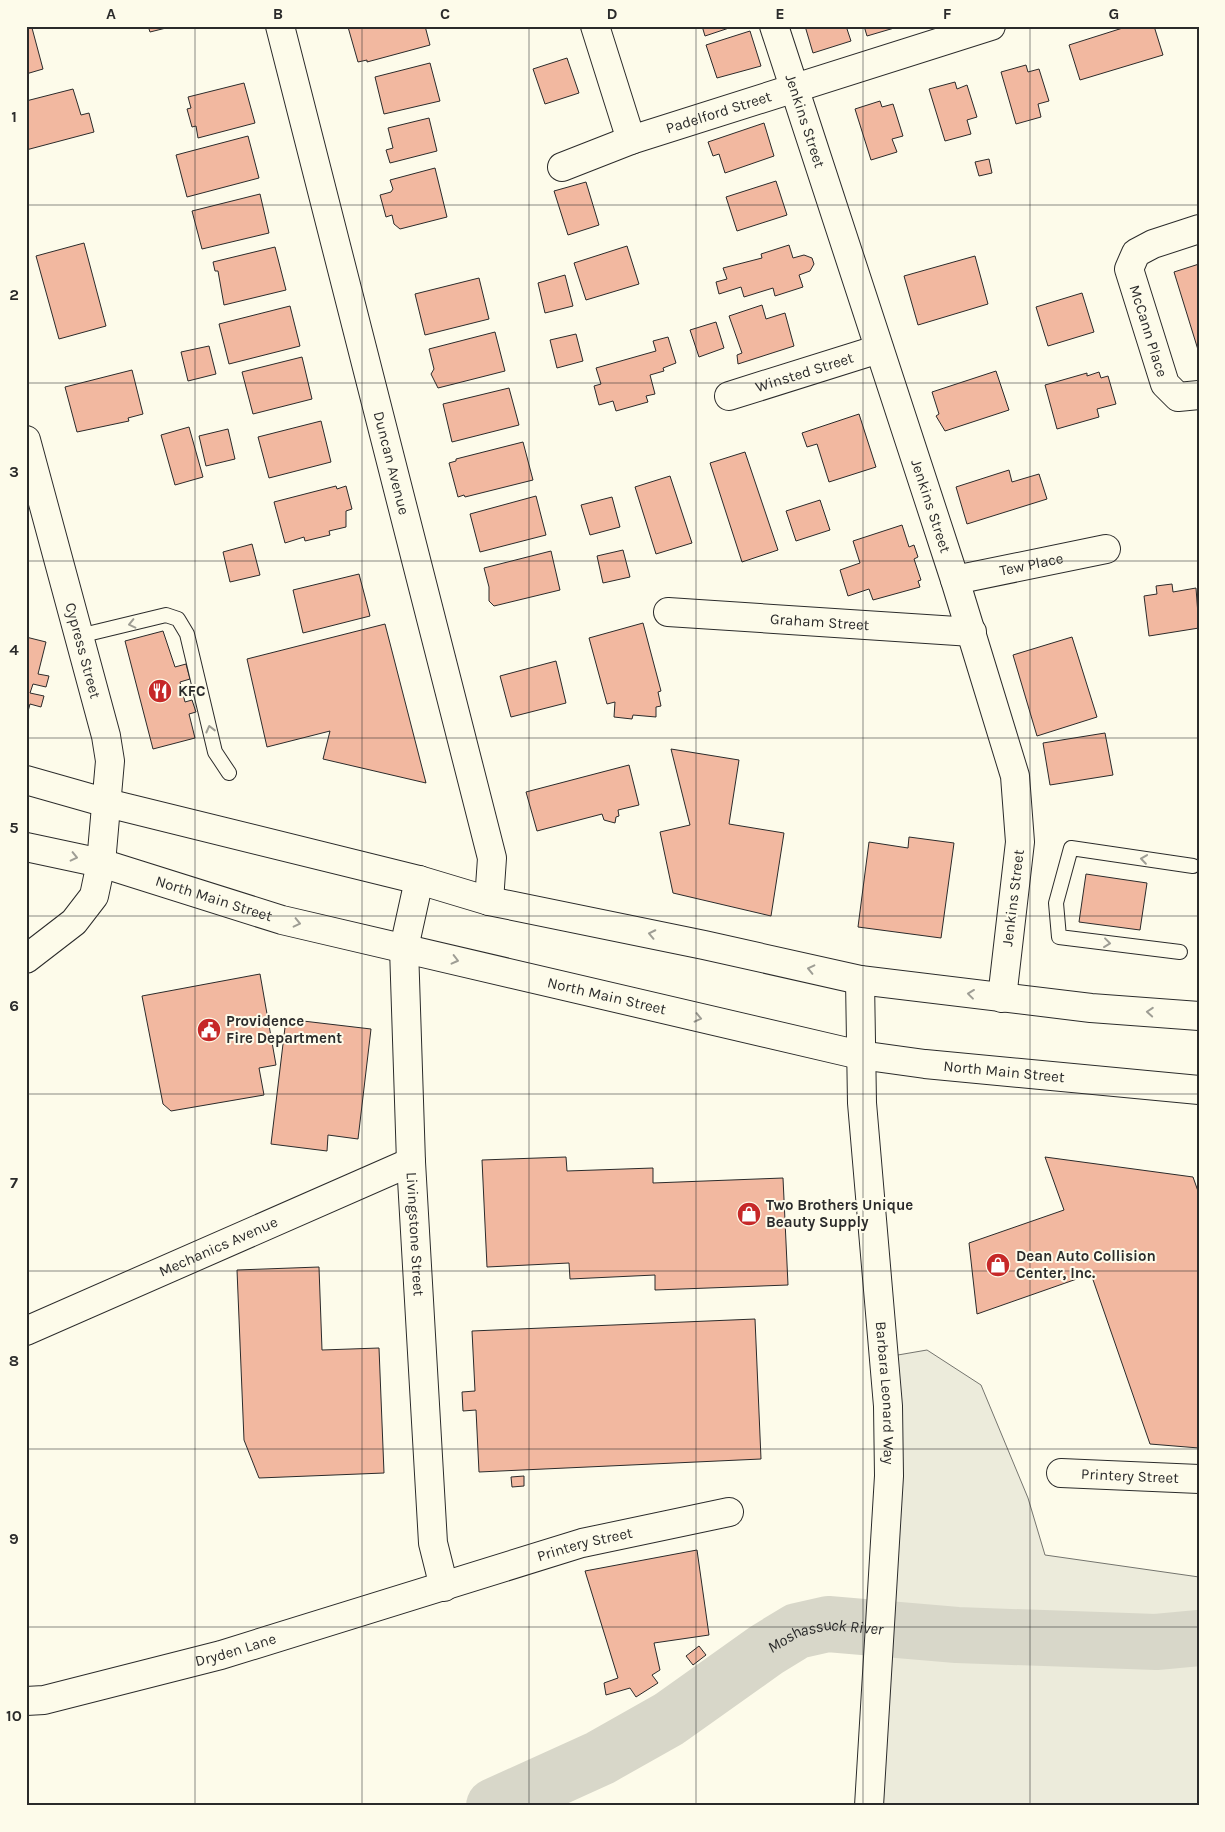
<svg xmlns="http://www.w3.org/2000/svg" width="1225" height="1832" viewBox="0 0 1225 1832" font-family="Karla,sans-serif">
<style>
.green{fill:#ecebdb;stroke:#74746e}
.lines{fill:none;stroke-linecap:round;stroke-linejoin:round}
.river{stroke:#d8d7c9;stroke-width:56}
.building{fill:#f2b8a0;stroke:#2b2b2b}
.service-casing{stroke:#2b2b2b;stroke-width:16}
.minor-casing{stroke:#2b2b2b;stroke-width:30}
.tertiary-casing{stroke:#2b2b2b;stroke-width:30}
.secondary-casing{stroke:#2b2b2b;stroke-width:30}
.primary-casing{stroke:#2b2b2b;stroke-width:30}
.service{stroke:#fdfbea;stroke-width:14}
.minor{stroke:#fdfbea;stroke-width:28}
.tertiary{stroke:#fdfbea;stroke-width:28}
.secondary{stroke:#fdfbea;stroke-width:28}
.primary{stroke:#fdfbea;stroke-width:28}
.oneway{stroke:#9e9d94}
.grid{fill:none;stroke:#2b2b2b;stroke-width:1;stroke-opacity:0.55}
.labels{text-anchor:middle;stroke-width:4;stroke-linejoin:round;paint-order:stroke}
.street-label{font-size:15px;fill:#2b2b2b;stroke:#fdfbea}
.poi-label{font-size:15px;font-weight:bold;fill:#2b2b2b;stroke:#fdfbea;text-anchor:start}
.water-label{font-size:16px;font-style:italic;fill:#2b2b2b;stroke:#fdfbea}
.neatline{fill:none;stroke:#2b2b2b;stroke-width:2}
.grid-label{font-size:16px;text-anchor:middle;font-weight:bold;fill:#2b2b2b}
</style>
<rect width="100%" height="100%" fill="#fdfbea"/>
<polygon class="green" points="927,1350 981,1385 1028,1498 1045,1555 1199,1577 1199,1806 876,1806 892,1356"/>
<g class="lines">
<path class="river" id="s1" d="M494 1806 600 1758 669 1719 766 1650 797 1631 828 1624 957 1635 1156 1642 1199 1638"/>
</g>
<g class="building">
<polygon points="148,26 174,26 150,32"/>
<polygon points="425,26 430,45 367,62 367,60 358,62 348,27"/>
<polygon points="702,26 735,26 705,36"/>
<polygon points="805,26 846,26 851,41 813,53"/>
<polygon points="864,26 901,26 867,36"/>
<polygon points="1129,26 1154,26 1163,55 1080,80 1069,45"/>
<polygon points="32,28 43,69 26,74 26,29"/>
<polygon points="750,31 761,66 717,78 706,45"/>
<polygon points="567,58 579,93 545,104 533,69"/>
<polygon points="430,63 440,101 384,114 375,77"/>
<polygon points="1026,65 1028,72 1039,69 1049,101 1038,104 1041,117 1016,124 1001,72"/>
<polygon points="955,82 957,89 967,85 977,117 967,120 971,134 945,141 929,89"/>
<polygon points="244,83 255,123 198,138 196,126 192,127 187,109 191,108 188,97"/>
<polygon points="73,89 81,115 89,113 94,132 26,150 26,101"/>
<polygon points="880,101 882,107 893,104 903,136 892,139 897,152 871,160 855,109"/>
<polygon points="429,118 437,151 390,163 386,150 393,148 388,128"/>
<polygon points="764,123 774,156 725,173 719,154 713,156 708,142"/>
<polygon points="248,136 259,178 187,197 176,155"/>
<polygon points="989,159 992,173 979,176 975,162"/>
<polygon points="435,168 447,217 400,229 394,224 392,215 386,217 380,195 391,192 393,189 390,180"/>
<polygon points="776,181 787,215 737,231 726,197"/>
<polygon points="586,182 599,225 568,235 554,191"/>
<polygon points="260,194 269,233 202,249 192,211"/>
<polygon points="84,243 106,326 59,339 36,256"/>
<polygon points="789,245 793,258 804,255 812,258 814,264 810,271 799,275 803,287 775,296 773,288 744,297 741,287 719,294 716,282 727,279 723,268 762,258 761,254"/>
<polygon points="627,246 639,284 586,300 574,263"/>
<polygon points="275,247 286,290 224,305 218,271 215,271 213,262"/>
<polygon points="975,256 988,304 918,325 904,276"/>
<polygon points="1199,264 1199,353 1174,272"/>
<polygon points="565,275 573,306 545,313 538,283"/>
<polygon points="479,278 489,319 425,335 415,294"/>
<polygon points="1082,293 1094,332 1048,346 1036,307"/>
<polygon points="762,305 766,319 785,313 794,346 738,364 737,355 742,353 729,316"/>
<polygon points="290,306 300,346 229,364 219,324"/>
<polygon points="716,322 724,348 699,357 690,330"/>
<polygon points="495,332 505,371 438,388 431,374 434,369 429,349"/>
<polygon points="576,334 583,361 557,368 550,340"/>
<polygon points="668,337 676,363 663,368 664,371 650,375 655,394 646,396 648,402 616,411 613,401 599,405 594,386 601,384 596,368 656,351 653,341"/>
<polygon points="209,346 216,374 188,381 181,352"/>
<polygon points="302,357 312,399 253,414 242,372"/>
<polygon points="132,370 143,414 128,418 129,421 77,432 65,387"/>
<polygon points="996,371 1009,410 945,431 936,416 939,414 932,392"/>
<polygon points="1099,372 1101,378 1108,376 1116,404 1097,409 1099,417 1057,429 1045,385 1087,373 1087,376"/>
<polygon points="509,388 519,425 452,442 443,404"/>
<polygon points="859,414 876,467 829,482 817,444 807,447 802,433"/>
<polygon points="321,421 331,462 269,478 258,437"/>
<polygon points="189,427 203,477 175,485 161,435"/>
<polygon points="228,429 235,459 206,466 199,436"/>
<polygon points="523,442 533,480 465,497 464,495 458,497 449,463 456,461 456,459"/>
<polygon points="745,452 778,550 742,562 710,463"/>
<polygon points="1009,470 1012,482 1039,474 1047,499 967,524 956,487"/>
<polygon points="670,476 692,543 656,554 635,487"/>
<polygon points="336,486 337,489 346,486 352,509 346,511 346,527 329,531 330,535 305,541 304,537 285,543 274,502"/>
<polygon points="536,496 546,535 480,552 470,514"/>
<polygon points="612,497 620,527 590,535 581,505"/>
<polygon points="820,500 830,530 796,541 786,511"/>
<polygon points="902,525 909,547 914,545 918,557 914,559 921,580 918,581 920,587 873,600 869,589 848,596 840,570 860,563 853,541"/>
<polygon points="252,544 260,575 230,582 223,552"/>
<polygon points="623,550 630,577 603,583 597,556"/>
<polygon points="551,551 560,590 494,606 489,601 489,587 484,568"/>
<polygon points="359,574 370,616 303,633 293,590"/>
<polygon points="1172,584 1173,592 1196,588 1199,628 1149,636 1144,596 1157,594 1156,586"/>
<polygon points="643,623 661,691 658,692 661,706 656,707 656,717 633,715 632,719 614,717 615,702 607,704 589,638"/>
<polygon points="385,624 426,783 323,759 330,731 267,747 247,659"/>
<polygon points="163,631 175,667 186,664 190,679 180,682 185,702 192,700 196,712 189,714 195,738 153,749 125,641"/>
<polygon points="26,637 46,642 38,674 49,676 46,687 33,684 30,693 44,696 41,707 30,704 26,719"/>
<polygon points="1072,637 1097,717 1037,736 1013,655"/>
<polygon points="556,661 566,703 511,717 500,676"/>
<polygon points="1105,733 1113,775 1050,785 1043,743"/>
<polygon points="671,749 739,760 729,824 784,833 771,916 673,893 660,832 690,825"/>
<polygon points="629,765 639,805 618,810 619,816 616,817 615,823 604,820 602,814 537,831 526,792"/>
<polygon points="909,837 954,843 941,938 858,927 869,842 908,848"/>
<polygon points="1086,874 1147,883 1140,930 1079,922"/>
<polygon points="260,974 276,1065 259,1068 264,1095 171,1111 163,1104 142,996"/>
<polygon points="286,1019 371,1029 358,1139 328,1135 327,1151 271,1144"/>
<polygon points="566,1157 567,1171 653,1168 653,1183 783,1178 788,1285 655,1290 655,1275 570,1279 569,1263 487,1267 482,1160"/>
<polygon points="1045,1157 1193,1177 1199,1194 1199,1448 1150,1444 1091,1274 977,1314 969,1243 1064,1210"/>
<polygon points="319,1267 322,1350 379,1348 384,1473 259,1478 244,1440 237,1270"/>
<polygon points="755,1319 761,1459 479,1472 476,1410 463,1411 462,1392 475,1391 472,1331"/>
<polygon points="524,1476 524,1486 512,1487 511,1477"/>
<polygon points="697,1550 709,1635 654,1643 660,1670 652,1675 658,1683 636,1697 630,1688 606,1695 604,1683 618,1678 585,1571"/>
<polygon points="699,1646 706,1655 693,1665 686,1656"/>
</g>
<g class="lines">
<g class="service-casing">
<g id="service">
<polyline points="79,636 166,615 178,619 187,634 215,752 229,773"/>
<polyline points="1180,952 1059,937 1056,903 1071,848 1193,866"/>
</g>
</g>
<g class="minor-casing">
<g id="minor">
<path id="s2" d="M280 26 492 858 489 901"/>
<polyline points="595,26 631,140"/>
<path id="s3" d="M774 26 955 580 1015 776 1020 842 1002 998"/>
<path id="s4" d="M562 167 631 140 991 26"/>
<path id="s5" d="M1199 229 1153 244 1136 253 1129 269 1165 384 1178 397 1199 395"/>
<path id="s6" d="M729 396 879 349"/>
<path id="s7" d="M955 580 1106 549"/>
<path id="s8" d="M668 612 972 632"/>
<path id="s9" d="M419 880 404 948 411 1162 433 1543 444 1587"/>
<path id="s10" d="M860 980 862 1103 888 1406 889 1476 869 1806"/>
<path id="s11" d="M26 1331 411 1162"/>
<path id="s12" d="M1061 1473 1199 1479"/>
<path id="s13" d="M26 1701 44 1700 221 1655 582 1543 729 1512"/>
</g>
</g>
<g class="tertiary-casing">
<g id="tertiary">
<path id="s14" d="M26 440 106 736 110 761 101 863"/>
</g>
</g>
<g class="secondary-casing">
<polyline id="secondary" points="26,959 74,922 94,896 101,863"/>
</g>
<g class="primary-casing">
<g id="primary">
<polyline points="26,780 107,803 419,880 489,901 704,945 860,980 1091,1008 1199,1016"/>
<path id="s15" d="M26 847 101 863 282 920 860 1055 925 1064 1199 1090"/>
</g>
</g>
<use href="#service" class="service"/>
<use href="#minor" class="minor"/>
<use href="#tertiary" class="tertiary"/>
<use href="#secondary" class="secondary"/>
<use href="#primary" class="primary"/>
</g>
<defs><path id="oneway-chevron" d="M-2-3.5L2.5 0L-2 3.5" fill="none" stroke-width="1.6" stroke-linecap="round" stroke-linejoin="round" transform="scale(1.25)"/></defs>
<g class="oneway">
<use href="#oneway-chevron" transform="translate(132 624) rotate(167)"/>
<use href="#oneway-chevron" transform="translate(210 729) rotate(-104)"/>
<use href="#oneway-chevron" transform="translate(74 857) rotate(13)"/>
<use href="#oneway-chevron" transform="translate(1144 859) rotate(-172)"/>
<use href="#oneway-chevron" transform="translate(297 923) rotate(13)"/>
<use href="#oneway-chevron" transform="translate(652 934) rotate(-168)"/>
<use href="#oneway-chevron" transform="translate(1107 943) rotate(7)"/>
<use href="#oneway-chevron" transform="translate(455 960) rotate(14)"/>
<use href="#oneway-chevron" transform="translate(811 969) rotate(-167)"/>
<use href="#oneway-chevron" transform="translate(971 994) rotate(-173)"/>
<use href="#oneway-chevron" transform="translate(1150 1012) rotate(-176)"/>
<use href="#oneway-chevron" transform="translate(698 1018) rotate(13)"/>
</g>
<path class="grid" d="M195 26V1806M362 26V1806M529 26V1806M696 26V1806M863 26V1806M1030 26V1806M26 205H1199M26 383H1199M26 561H1199M26 738H1199M26 916H1199M26 1094H1199M26 1271H1199M26 1449H1199M26 1627H1199"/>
<defs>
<g id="restaurant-disc" transform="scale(1.25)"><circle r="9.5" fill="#c62828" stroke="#fdfbea"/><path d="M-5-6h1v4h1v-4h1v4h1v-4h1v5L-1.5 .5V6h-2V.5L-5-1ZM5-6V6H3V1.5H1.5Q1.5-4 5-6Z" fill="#fff"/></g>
<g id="civic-disc" transform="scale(1.25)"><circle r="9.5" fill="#c62828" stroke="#fdfbea"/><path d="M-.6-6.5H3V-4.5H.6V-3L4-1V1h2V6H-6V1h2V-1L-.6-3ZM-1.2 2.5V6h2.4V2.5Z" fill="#fff"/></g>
<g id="shop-disc" transform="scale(1.25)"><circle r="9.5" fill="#c62828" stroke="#fdfbea"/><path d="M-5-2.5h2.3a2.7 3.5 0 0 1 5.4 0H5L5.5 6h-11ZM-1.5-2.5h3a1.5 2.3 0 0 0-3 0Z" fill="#fff"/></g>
</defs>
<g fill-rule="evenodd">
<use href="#restaurant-disc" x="160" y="691"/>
<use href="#civic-disc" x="209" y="1030"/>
<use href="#shop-disc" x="749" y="1214"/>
<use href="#shop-disc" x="998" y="1265"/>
</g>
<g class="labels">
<g class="street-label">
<text dy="5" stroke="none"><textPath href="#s4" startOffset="166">Padelford Street</textPath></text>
<text dy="5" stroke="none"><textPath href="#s3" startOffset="100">Jenkins Street</textPath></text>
<text dy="5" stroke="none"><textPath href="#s5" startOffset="150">McCann Place</textPath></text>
<text dy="5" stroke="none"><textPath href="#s6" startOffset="79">Winsted Street</textPath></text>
<text dy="5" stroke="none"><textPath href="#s2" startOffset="451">Duncan Avenue</textPath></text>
<text dy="5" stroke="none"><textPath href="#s3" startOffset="505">Jenkins Street</textPath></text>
<text dy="5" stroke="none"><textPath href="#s7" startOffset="78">Tew Place</textPath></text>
<text dy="5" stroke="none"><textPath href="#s8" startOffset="152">Graham Street</textPath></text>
<text dy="5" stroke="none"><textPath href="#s14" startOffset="218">Cypress Street</textPath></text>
<text transform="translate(1013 898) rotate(-83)" y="5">Jenkins Street</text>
<text dy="5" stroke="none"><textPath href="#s15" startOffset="195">North Main Street</textPath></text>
<text dy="5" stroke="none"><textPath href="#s15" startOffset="600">North Main Street</textPath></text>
<text dy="5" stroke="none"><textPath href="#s15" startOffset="1005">North Main Street</textPath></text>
<text dy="5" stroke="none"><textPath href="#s9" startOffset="356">Livingstone Street</textPath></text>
<text dy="5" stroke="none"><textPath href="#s11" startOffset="210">Mechanics Avenue</textPath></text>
<text dy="5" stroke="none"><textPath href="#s10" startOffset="414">Barbara Leonard Way</textPath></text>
<text dy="5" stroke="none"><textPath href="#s12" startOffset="69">Printery Street</textPath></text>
<text dy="5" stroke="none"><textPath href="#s13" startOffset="581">Printery Street</textPath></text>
<text dy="5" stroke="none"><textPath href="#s13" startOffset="216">Dryden Lane</textPath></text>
</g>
<g class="poi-label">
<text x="178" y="696">KFC</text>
<text x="226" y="1026">Providence<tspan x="226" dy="17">Fire Department</tspan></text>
<text x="766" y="1210">Two Brothers Unique<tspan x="766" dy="17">Beauty Supply</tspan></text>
<text x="1016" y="1261">Dean Auto Collision<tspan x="1016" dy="17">Center, Inc.</tspan></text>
</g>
<g class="water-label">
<text dy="6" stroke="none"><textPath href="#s1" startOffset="378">Moshassuck River</textPath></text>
</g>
</g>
<rect width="1225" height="1832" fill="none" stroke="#fdfbea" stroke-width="55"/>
<rect x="28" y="28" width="1170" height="1776" class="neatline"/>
<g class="grid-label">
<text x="111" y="19">A</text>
<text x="278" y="19">B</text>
<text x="445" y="19">C</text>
<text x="612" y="19">D</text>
<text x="780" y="19">E</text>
<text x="947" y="19">F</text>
<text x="1114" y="19">G</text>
<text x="14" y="122">1</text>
<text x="14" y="300">2</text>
<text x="14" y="477">3</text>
<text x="14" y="655">4</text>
<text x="14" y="833">5</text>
<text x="14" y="1011">6</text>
<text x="14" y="1188">7</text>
<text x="14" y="1366">8</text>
<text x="14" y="1544">9</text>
<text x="14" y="1721">10</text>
</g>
</svg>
